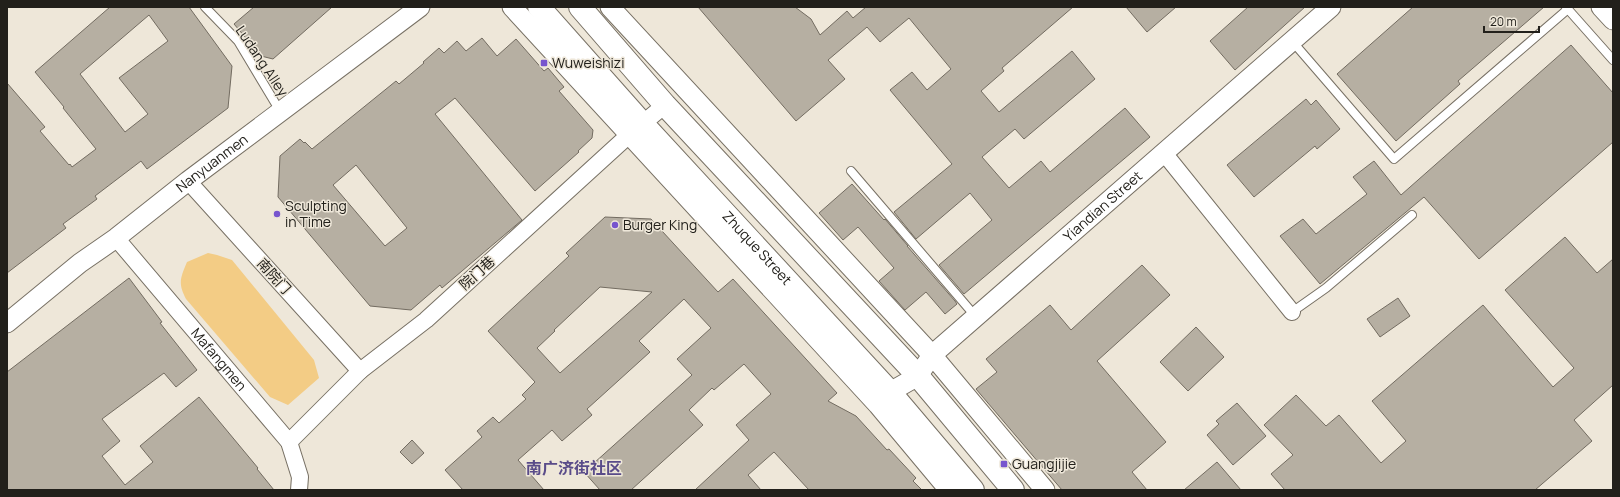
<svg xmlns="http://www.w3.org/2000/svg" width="1620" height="497" viewBox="0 0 1620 497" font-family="Manrope,'Noto Sans SC',sans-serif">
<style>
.green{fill:#f3cc85}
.building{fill:#b6afa2;stroke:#736c61;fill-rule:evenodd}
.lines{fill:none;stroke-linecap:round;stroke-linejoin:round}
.service-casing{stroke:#777064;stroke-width:10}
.minor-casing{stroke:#777064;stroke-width:18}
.tertiary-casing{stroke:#777064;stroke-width:21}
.secondary-casing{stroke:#777064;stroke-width:24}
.service{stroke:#fff;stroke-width:8}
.minor{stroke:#fff;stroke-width:16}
.tertiary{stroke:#fff;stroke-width:19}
.secondary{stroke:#fff;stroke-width:22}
.poi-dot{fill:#7755ce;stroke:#eee7d9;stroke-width:1.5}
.labels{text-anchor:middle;stroke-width:3;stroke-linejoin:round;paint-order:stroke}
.street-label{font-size:14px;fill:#22201b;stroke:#eee7d9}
.poi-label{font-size:14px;fill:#22201b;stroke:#eee7d9;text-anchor:start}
.quarter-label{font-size:16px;font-weight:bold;fill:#594b89;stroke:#eee7d9}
</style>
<rect width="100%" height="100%" fill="#eee7d9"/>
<path class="green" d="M208 253 217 255 232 260 314 360 319 378 288 405 270 397 186 299C178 283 180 279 187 262Z"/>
<g class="building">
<path d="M110 7H189L232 66 228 108 147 169 141 161 95 196 97 199 63 224 66 228 7 273V83L45 127 40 131 69 165 70 164 72 167 96 149 63 108 64 107 35 72ZM149 15 168 41 119 78 148 114 125 132 80 74Z"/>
<polygon points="254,7 332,7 273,59 261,56 234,24"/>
<polygon points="698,7 795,7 811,19 820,35 847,11 853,18 866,7 1073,7 1002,68 1004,71 981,91 999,112 1072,51 1095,79 1024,139 1015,129 982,157 1009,188 1041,161 1050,172 1125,108 1150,137 964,294 939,265 992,220 970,193 916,239 894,212 952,164 890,90 912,72 927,90 951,69 909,18 880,42 867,27 828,60 845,79 796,121"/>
<polygon points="1126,7 1176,7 1147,32"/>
<polygon points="1248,7 1305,7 1235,70 1210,41"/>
<polygon points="1413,7 1544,7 1458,81 1460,84 1396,141 1337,74"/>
<path d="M482 38 497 56 516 39 544 71 548 68 564 87 559 91 593 130 592 138 578 151 579 152 535 191 455 98 435 114 522 220 442 288 440 285 411 310 370 306 278 197 280 156 300 139 304 143 305 142 312 149 396 81 399 84 424 63 423 62 439 48 444 53 457 41 466 51ZM356 165 407 228 385 246 333 185Z"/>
<polygon points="1571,45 1613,93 1613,142 1479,259 1424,197 1320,284 1280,236 1303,219 1316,234 1367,194 1353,177 1374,161 1401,195"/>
<polygon points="1306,99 1311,105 1316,100 1340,129 1317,149 1315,146 1254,197 1227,165"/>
<polygon points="852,184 884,220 885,219 908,246 907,246 955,301 957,304 945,314 926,292 905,310 879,281 894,268 858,227 843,240 819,213"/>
<path d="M605 217 651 219 718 292 733 279 837 393 828 401 856 416 887 450 889 449 916 478 913 481 922 490H809L774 452 748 475 761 490H695L749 440 736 425 771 394 744 364 714 390 712 388 689 410 703 425 631 490H600L584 472 692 375 677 359 711 328 684 299 639 341 650 352 587 409 592 415 562 441 552 430 518 460 544 490H463L445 470 482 437 477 431 493 417 499 423 526 399 522 395 535 382 488 331 569 256 566 253ZM600 287 652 292 560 373 537 348 555 331 554 330Z"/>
<polygon points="1565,237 1597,273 1613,259 1613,385 1574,420 1592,441 1535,490 1285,490 1271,474 1293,455 1264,425 1296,395 1326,426 1339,415 1381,463 1406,441 1372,401 1483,305 1553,387 1574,368 1505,290"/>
<polygon points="1142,265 1170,295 1097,361 1166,442 1132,472 1147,490 1062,490 976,389 997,372 986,359 1050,305 1071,330"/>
<polygon points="129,278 162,322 160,323 197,370 176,387 164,373 102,419 120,441 102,456 125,485 153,462 140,446 199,397 258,468 257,469 274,490 7,490 7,372"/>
<polygon points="1398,298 1410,316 1380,337 1367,319"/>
<polygon points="1196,327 1224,357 1188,391 1160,362"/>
<polygon points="1237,403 1266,436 1233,465 1207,435 1219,424 1216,421"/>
<polygon points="412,440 424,453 412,464 400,452"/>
<polygon points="1217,462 1241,490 1184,490"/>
</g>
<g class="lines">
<g class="service-casing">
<g id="service">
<polyline points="205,7 238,41 280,111"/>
<polyline points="1566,7 1613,60"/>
<polyline points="1292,41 1394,159 1568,9"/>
<polyline points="851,171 976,317"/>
<polyline points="1292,312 1326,288 1412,215"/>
</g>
</g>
<g class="minor-casing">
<g id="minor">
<polyline points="1164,153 1292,312"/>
<polyline points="188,181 360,371"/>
<path id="s1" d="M116 238 289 442 300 477 299 490"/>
<polyline points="289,442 360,371 426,320 630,134 665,105"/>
</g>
</g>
<g class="tertiary-casing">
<g id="tertiary">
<polyline points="512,7 878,405 949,490"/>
<polyline points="610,7 932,355 1045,490"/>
<polyline points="1601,7 1613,20"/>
<path id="s2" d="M7 323 80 263 116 238 188 181 420 7"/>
<path id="s3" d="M880 402 890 392 918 376 932 355 1331 7"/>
</g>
</g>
<g class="secondary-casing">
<g id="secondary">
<path id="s4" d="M539 7 642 123 890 392 973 490"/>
<polyline points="580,7 665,105 918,376 1013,490"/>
</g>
</g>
<use href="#service" class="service"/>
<use href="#minor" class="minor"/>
<use href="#tertiary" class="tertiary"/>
<use href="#secondary" class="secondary"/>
</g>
<g class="poi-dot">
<rect x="540" y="59" width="8" height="8" rx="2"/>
<circle cx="277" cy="214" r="4"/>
<circle cx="615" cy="225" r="4"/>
<rect x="1000" y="460" width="8" height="8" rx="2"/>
</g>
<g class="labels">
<g class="street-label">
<text transform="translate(262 61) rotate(56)" y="5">Ludang Alley</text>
<text dy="5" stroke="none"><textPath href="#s2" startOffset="260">Nanyuanmen</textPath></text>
<text dy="5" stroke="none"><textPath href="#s3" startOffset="298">Yiandian Street</textPath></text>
<text dy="5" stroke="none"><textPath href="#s4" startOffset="325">Zhuque Street</textPath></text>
<text transform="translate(477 273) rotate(-42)" y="5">院门巷</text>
<text transform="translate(274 276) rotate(48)" y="5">南院门</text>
<text dy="5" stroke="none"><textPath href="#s1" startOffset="159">Mafangmen</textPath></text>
</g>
<g class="poi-label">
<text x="552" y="68">Wuweishizi</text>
<text x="285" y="211">Sculpting<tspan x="285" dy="16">in Time</tspan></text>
<text x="623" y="230">Burger King</text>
<text x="1012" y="469">Guangjijie</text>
</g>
<g class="quarter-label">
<text x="574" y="474">南广济街社区</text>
</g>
</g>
<rect width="1620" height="497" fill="none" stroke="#22201b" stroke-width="16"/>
<path d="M1484 26v6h55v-6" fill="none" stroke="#22201b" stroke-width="2"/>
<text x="1490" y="26" font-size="12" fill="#22201b" stroke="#eee7d9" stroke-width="3" paint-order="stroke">20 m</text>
</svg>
